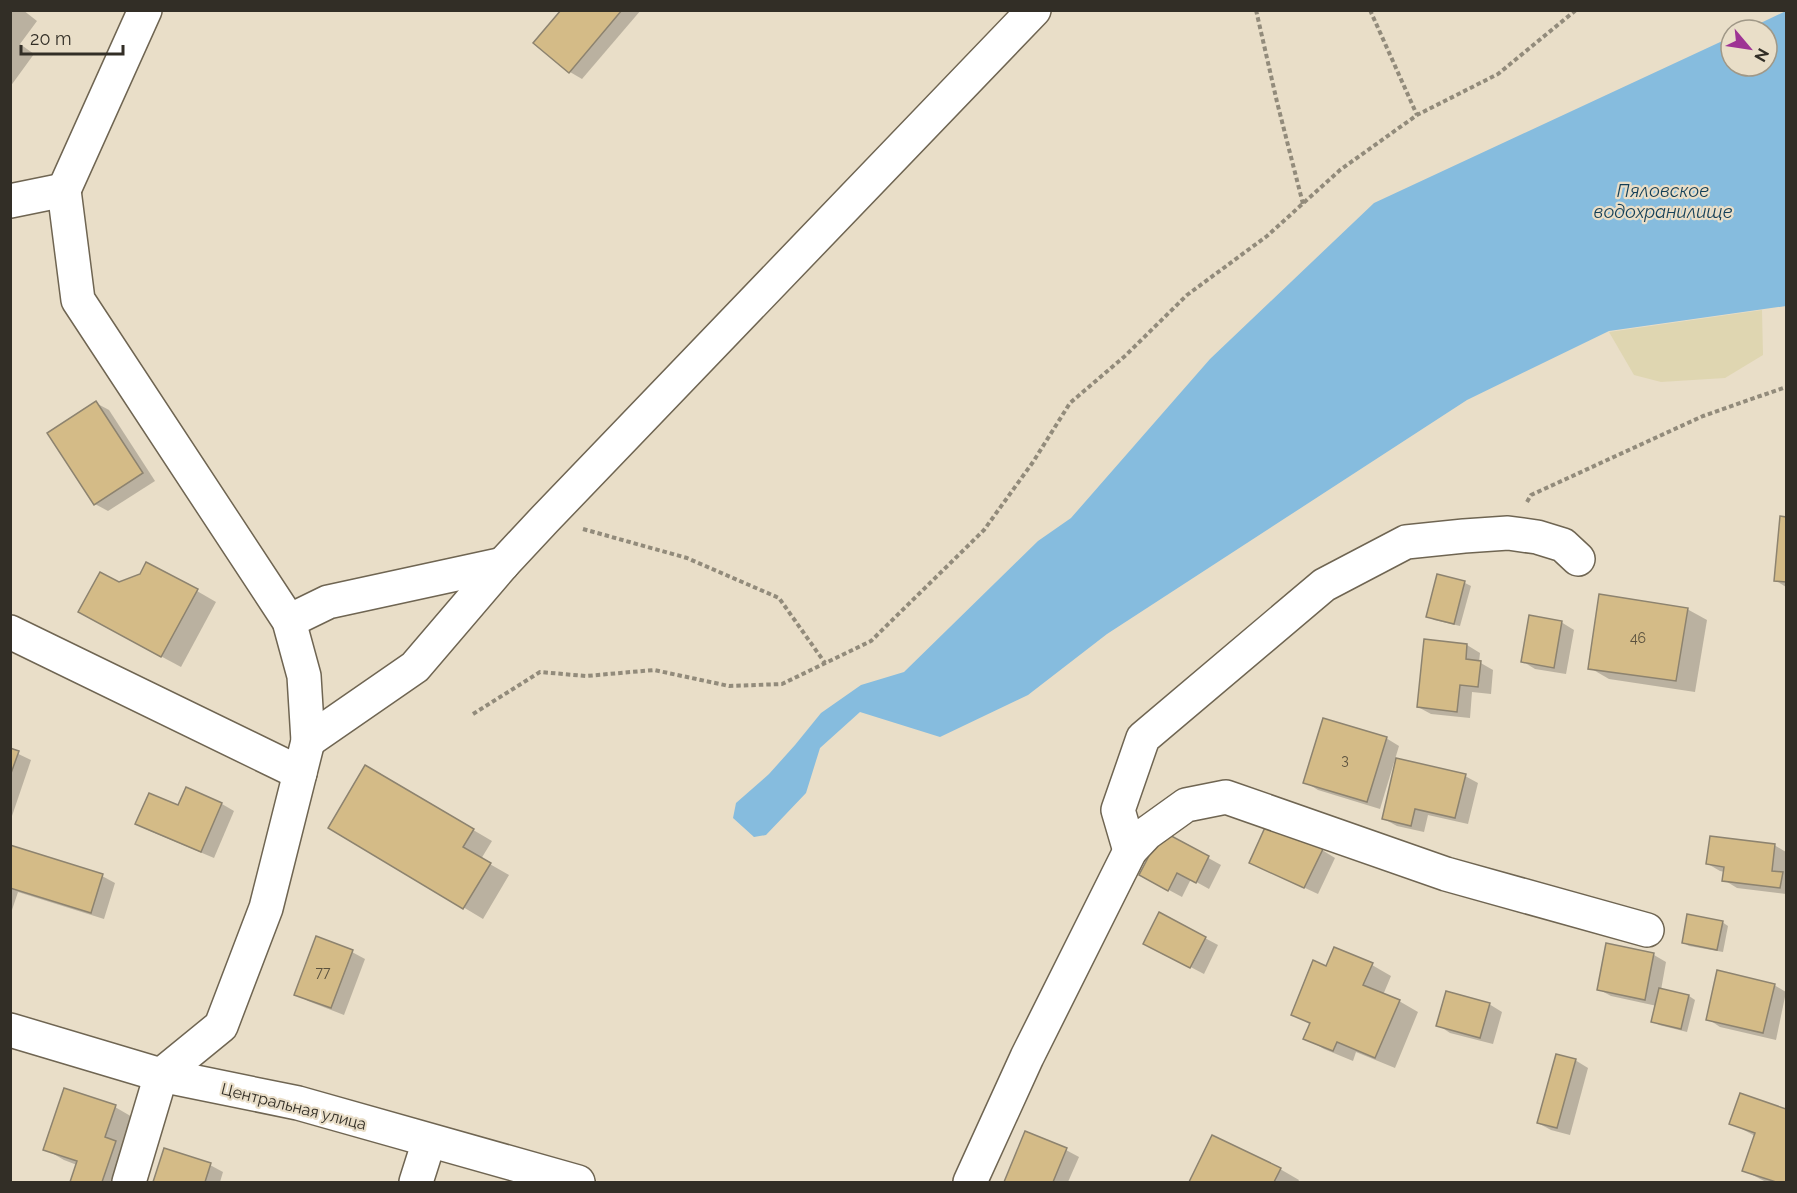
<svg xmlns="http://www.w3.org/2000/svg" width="1797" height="1193" viewBox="0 0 1797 1193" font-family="Raleway,sans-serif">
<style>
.sand{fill:#dfd6b1}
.water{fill:#86bcde}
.shadow{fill:#0003}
.building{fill:#d4bb87;stroke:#8d836f;stroke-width:1.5}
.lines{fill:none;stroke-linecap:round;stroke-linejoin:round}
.minor-casing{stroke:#6f6552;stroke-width:36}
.path{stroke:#928b7b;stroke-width:4;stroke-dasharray:4.5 3;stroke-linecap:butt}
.minor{stroke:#fff;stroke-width:33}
.labels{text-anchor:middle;stroke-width:4.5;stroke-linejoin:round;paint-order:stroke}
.number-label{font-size:14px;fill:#5a513e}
.street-label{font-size:16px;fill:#322e26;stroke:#e9dec8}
.water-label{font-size:18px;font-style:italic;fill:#143f57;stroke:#e9dec8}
</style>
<rect width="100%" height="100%" fill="#e9dec8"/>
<polygon class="sand" points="1762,310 1763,355 1725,378 1661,382 1634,375 1609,332"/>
<polygon class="water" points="1786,11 1786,306 1609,331 1467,400 1107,634 1028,695 940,737 860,712 820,748 806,793 766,835 754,837 733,818 736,803 769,774 795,745 821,713 861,685 904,672 1038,541 1071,518 1210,359 1374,203 1731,37 1731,66 1767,66 1767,30 1746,30"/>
<g class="shadow">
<polygon points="10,10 23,10 37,21 20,44 34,54 10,87"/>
<polygon points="563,10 641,10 582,79 570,72"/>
<polygon points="96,403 109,410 155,481 108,511 95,504"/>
<polygon points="1781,518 1786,519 1786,587 1775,580"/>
<polygon points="1438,576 1465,583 1471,586 1460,626 1434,620 1428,616"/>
<polygon points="119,584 197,591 216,602 181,667 99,623"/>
<polygon points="1687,609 1707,620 1695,692 1609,679 1590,668"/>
<polygon points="1561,622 1574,630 1566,674 1535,669 1522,661"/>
<polygon points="1467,645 1480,653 1479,662 1493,670 1491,694 1472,692 1470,718 1431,714 1418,707"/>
<polygon points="1386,738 1399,746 1380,809 1318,790 1305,782"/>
<polygon points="10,750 31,760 12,816 10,815"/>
<polygon points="366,767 492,841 481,859 509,875 483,919 330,827"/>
<polygon points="1465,776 1478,783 1468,824 1428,815 1424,832 1397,826 1384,819"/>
<polygon points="222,804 234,811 214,858 150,831 137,824 179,807"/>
<polygon points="1163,833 1221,865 1209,889 1191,879 1182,897 1154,882"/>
<polygon points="1774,845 1786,852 1785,875 1786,876 1786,894 1737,888 1724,880 1725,872 1720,871 1708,864"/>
<polygon points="10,847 102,876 115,883 104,919 18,892 10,916"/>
<polygon points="1322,850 1335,858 1318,894 1264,869"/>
<polygon points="1160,914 1218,945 1204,974 1158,950"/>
<polygon points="1722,922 1728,926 1723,952 1689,946 1684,943"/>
<polygon points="352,952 365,959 344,1015 308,1001 296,994"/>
<polygon points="1654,955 1666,962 1661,990 1689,996 1695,1000 1687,1032 1659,1025 1653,1021 1657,1006 1611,996 1598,989"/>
<polygon points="1372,965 1391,976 1383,995 1399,1001 1418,1012 1395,1068 1356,1052 1353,1061 1324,1049 1305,1038 1311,1025 1293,1014 1327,968"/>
<polygon points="1774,985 1786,992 1776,1040 1720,1027 1708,1019"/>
<polygon points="1489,1004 1502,1012 1493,1044 1450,1033 1438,1025"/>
<polygon points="1575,1060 1588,1068 1570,1135 1551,1130 1538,1123"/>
<polygon points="1740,1095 1786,1111 1786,1182 1766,1182 1743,1170 1755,1136 1731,1123"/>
<polygon points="115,1107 134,1118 124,1182 71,1182 77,1165 64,1160 45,1149"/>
<polygon points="1026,1133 1066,1150 1079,1157 1068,1182 1005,1182"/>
<polygon points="1212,1137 1280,1169 1299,1180 1298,1182 1191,1182"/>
<polygon points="165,1150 210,1165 223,1172 220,1182 154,1182"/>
</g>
<g class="building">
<polygon points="561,10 622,10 569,73 533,43"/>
<polygon points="96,401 143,473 94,505 47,433"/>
<polygon points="1780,516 1786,517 1786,582 1774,581"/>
<polygon points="146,562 198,589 161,657 78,612 100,572 119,582 140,574"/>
<polygon points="1437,574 1465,581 1454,624 1426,617"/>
<polygon points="1599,594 1688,608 1676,681 1588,669"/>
<polygon points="1529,615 1562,621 1554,668 1521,662"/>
<polygon points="1424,639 1467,644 1466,659 1481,661 1478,687 1460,685 1457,712 1417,707"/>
<polygon points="1323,718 1387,737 1367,802 1303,783"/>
<polygon points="10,748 19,751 10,776"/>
<polygon points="1396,758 1466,774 1455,818 1415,809 1411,826 1382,819"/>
<polygon points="365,765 474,829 463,847 491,863 463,909 328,828"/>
<polygon points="186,787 222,803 201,852 135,824 149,793 178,805"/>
<polygon points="1267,823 1323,849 1304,888 1249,863"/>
<polygon points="1162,831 1209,856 1196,883 1177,873 1168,891 1139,875"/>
<polygon points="1710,836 1775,844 1772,871 1783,872 1780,888 1722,881 1724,867 1706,864"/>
<polygon points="10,845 103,874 91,913 10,888"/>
<polygon points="1159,912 1206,937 1190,968 1143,944"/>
<polygon points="1687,914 1723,921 1717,950 1682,943"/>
<polygon points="316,936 353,950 331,1008 294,995"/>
<polygon points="1606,943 1654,953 1645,1000 1597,990"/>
<polygon points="1334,947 1373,963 1363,985 1400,1000 1375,1058 1337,1042 1333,1051 1303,1039 1310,1023 1291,1015 1313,960 1326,966"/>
<polygon points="1717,970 1775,984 1763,1033 1706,1020"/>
<polygon points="1659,988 1689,995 1681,1029 1651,1022"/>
<polygon points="1446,991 1490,1003 1480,1038 1436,1026"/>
<polygon points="1556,1054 1576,1059 1557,1128 1537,1123"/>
<polygon points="64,1088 116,1105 105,1137 116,1141 102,1182 70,1182 77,1161 43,1150"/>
<polygon points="1740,1093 1786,1109 1786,1182 1776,1182 1742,1171 1755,1133 1729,1124"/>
<polygon points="1025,1131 1067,1148 1053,1182 1004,1182"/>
<polygon points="1212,1135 1281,1168 1274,1182 1189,1182"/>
<polygon points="164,1148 211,1163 205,1182 153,1182"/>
</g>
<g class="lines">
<g class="minor-casing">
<g id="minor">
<polyline points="64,190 78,300 289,621 304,676 308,741 266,908 221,1026 161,1075 129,1182"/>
<polyline points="64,190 145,10"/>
<polyline points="10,201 64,190"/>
<polyline points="289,621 328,602 503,564"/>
<polyline points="10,632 300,773"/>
<polyline points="308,741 415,667 503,564 545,519 1034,10"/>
<polyline points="1130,851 1118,810 1143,738 1324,585 1406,542 1464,536 1508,533 1537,537 1563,545 1578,559"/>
<polyline points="10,1030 161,1075 298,1103 578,1182"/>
<polyline points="416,1182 429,1141"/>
<polyline points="970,1182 1027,1057 1130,851 1147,833 1186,805 1226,797 1446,874 1647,930"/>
</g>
</g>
<g class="path">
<polyline points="1256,10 1277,102 1303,204"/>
<polyline points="1370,10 1417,115"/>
<polyline points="1527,502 1531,495 1703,416 1786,387"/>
<polyline points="583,529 687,558 779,598 825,663"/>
<polyline points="473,714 540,672 586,676 654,670 729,686 782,684 871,641 984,530 1033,462 1070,403 1125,356 1187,295 1267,236 1340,170 1417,115 1498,74 1576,10"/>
</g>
<use href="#minor" class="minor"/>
</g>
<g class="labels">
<g class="number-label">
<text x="1638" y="643">46</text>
<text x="1345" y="765">3</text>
<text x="323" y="977">77</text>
</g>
<g class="street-label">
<text transform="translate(294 1106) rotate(14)" y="6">Центральная улица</text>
</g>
<g class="water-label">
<text x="1663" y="197">Пяловское<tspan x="1663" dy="21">водохранилище</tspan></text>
</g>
</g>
<rect width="1797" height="1193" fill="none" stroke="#322e26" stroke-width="24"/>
<g transform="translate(1749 48) rotate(119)"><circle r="28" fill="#e9dec8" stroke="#a09887" stroke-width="1.5"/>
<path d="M0-4.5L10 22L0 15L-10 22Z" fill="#9e3394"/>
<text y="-9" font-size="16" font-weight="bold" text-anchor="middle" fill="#322e26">N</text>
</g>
<path d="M21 45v9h102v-9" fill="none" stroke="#322e26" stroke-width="3"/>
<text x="30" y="45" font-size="18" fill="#322e26" stroke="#e9dec8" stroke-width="4.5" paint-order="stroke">20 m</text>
</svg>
